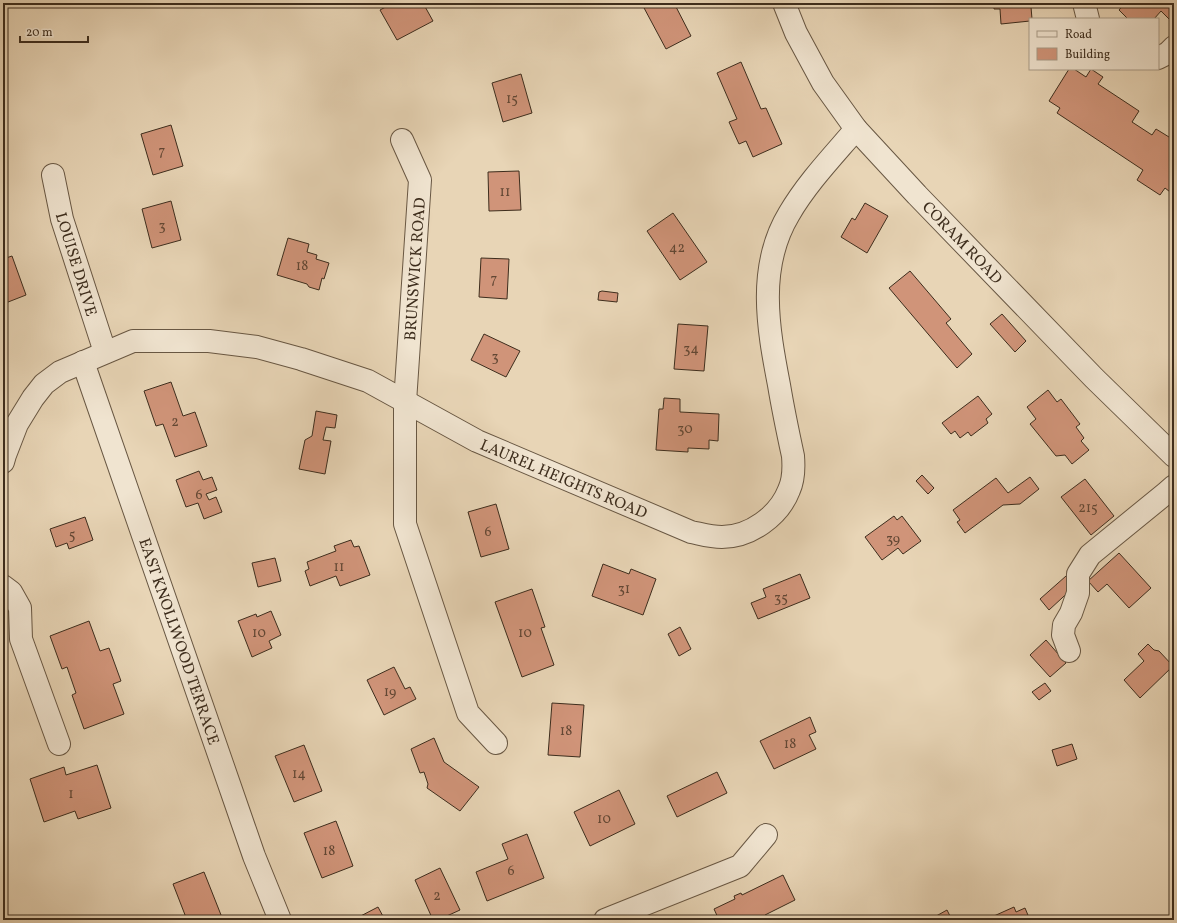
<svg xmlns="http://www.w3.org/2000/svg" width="1177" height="923" viewBox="0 0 1177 923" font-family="Vollkorn,serif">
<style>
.building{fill:#d09479;stroke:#3d2d1d}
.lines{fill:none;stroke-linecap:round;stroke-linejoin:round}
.minor-casing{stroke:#685743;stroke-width:24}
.minor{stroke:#f0e4d0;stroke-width:22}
.labels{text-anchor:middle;stroke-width:3;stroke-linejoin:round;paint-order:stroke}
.number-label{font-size:14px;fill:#624734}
.street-label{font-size:16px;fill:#3d2d1d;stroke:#f0e4d0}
</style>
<rect width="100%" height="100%" fill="#e8d5b6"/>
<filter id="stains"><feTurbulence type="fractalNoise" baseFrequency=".005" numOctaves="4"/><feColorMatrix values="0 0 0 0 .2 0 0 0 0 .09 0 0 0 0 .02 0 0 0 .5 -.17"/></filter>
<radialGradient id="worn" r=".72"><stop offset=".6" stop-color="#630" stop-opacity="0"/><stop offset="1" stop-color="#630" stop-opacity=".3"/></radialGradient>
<g class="building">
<polygon points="393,3 397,3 398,5 403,3 423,3 433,21 397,40 380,10"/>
<polygon points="650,3 674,3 691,36 666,49 643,6"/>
<polygon points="994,3 1037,3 1037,7 1031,7 1032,19 1030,19 1030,21 1001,24 1000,9 994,9"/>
<polygon points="1125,3 1174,3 1174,22 1173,23 1161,11 1154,19 1128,19 1119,10"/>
<polygon points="741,62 761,109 766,108 782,144 753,157 746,141 739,144 729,122 737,119 717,73"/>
<polygon points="1069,69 1074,69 1086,77 1091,69 1103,77 1098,84 1139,111 1132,122 1152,135 1156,129 1169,137 1172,136 1174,138 1174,195 1165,188 1160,195 1137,180 1143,170 1057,113 1060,108 1049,101"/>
<polygon points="521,74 532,113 503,122 492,83"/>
<polygon points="171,125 183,166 153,175 141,134"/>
<polygon points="519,171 521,210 489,211 488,172"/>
<polygon points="171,201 181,240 152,248 142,209"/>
<polygon points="865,203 888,216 867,253 841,237 852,218 855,220"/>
<polygon points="673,213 707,262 680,280 647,231"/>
<polygon points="288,238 309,244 307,252 317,255 316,259 329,263 324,279 322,278 319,290 309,287 307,284 277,275"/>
<polygon points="12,256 26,295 3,304 3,259"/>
<polygon points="481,258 509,259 507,299 479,297"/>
<polygon points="910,271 951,319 946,323 972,354 957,368 889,288"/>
<polygon points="602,291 618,293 617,302 598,300 599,292"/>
<polygon points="1002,314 1026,341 1015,352 990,324"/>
<polygon points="678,324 708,326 704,371 674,369"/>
<polygon points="484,334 520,351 506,377 471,360"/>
<polygon points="171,382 183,416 195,412 207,446 175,457 163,424 156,426 144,391"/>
<polygon points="1048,390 1057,402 1061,399 1080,424 1076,427 1084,438 1081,441 1089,450 1072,464 1065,455 1056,456 1030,424 1036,419 1027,407"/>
<polygon points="978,396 992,414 986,419 988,423 971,436 968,432 960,438 955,431 951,434 942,423"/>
<polygon points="664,398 680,399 680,412 719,414 718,441 709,440 709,449 688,448 688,452 656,450 659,409 663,409"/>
<polygon points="316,411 337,415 335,428 326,427 323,440 331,441 325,474 299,469 305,440 312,436"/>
<polygon points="199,471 203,480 212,477 217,490 206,494 209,500 216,497 222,512 204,519 198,503 186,507 176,480"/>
<polygon points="922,475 934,488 928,494 916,481"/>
<polygon points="1030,477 1039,489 1020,504 1003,505 965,533 957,522 960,520 953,510 996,478 1008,493"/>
<polygon points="1085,479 1114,516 1091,535 1061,497"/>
<polygon points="496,504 509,549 481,557 468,512"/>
<polygon points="894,516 897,520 902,516 921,541 903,554 898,548 882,560 865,537"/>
<polygon points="85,517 93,540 69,549 67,543 56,547 50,529"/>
<polygon points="351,540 354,547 359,546 370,575 340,586 336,576 310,586 305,571 309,569 307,562 336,551 334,546"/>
<polygon points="1119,553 1151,588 1129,608 1107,584 1098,592 1088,581"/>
<polygon points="275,558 281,581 258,587 252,563"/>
<polygon points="603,564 629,574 631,569 656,579 643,615 592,596"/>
<polygon points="800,574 810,598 758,619 751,603 766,597 763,589"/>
<polygon points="1066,576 1075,586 1049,610 1040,599"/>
<polygon points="532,589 545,627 541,628 554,665 522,677 495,602"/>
<polygon points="271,611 281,635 269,641 272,648 252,657 238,621 256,614 257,617"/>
<polygon points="89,621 100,651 109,648 121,681 113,684 124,714 84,729 72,695 76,693 67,667 62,669 50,636"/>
<polygon points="680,627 691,649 679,656 668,634"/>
<polygon points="1046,640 1066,663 1050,677 1030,655"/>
<polygon points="1148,644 1154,650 1159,651 1173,666 1140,698 1124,680 1144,661 1138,654"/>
<polygon points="394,667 405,689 410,687 416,699 384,715 367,680"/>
<polygon points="1045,683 1051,691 1039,700 1032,692"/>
<polygon points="552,703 584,705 580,757 548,755"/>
<polygon points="810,717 816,732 809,735 816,749 774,769 760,741"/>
<polygon points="434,738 444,762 479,787 460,811 427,788 428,784 424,772 420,773 411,749"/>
<polygon points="1072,744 1077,759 1057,766 1052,750"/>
<polygon points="304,745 322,791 294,802 275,756"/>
<polygon points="97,765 111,808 78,819 75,811 44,822 30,779 64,767 66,775"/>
<polygon points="717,772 727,793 677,817 667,796"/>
<polygon points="619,790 635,824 590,846 574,812"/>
<polygon points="336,821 353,866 322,878 304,833"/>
<polygon points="527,834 544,878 487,901 476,872 508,859 502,844"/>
<polygon points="440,868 460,910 438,920 433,920 415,880"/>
<polygon points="204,872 223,920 187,920 173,884"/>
<polygon points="783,875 795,900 765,915 763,917 758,920 719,920 714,909 735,899 734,896 741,893 742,895"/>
<polygon points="378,907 385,920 353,920"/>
<polygon points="1014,907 1016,912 1025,908 1030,920 985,920"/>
<polygon points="947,910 952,920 929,920"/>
</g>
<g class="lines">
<g class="minor-casing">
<g id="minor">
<polyline points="784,3 796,33 823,83 856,129 917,195 1094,378 1174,456"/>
<polyline points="1084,3 1088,19"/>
<polyline points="1158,58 1168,53 1174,47"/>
<polyline points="402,140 420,180 405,402 405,524 468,713 496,743"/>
<polyline points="53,175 62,219 105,352"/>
<polyline points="83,362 254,856 280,920"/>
<path d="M3 462 5 455 17 424 33 398 44 384 60 372 133 341H209L257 347 301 359 368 381 477 441 691 532C701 534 711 537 722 537 750 537 779 516 789 490 794 479 794 468 793 456 788 433 783 409 779 385 768 328 757 267 789 214 807 183 833 156 856 129"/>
<polyline points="3,586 11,592 20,608 21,639 59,744"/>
<polyline points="1069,651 1063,635 1064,625 1071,613 1078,593 1078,574 1090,555 1166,493 1174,486"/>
<polyline points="605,920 740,866 766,835"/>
</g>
</g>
<use href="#minor" class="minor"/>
</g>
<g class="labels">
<g class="number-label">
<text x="512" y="103">15</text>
<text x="162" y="155">7</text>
<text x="505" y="196">11</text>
<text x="162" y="230">3</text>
<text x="677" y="252">42</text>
<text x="302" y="270">18</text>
<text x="494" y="283">7</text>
<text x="691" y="353">34</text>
<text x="495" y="361">3</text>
<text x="175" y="426">2</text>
<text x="685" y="433">30</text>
<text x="199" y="499">6</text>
<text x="1088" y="512">215</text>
<text x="488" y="536">6</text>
<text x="72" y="539">5</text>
<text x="893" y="543">39</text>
<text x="339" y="571">11</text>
<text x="624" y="593">31</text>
<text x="781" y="602">35</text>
<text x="259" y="637">10</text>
<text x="525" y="637">10</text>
<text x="390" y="696">19</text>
<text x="566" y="735">18</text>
<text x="790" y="748">18</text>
<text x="299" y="778">14</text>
<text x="71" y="798">1</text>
<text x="604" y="823">10</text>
<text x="329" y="855">18</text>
<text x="511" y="875">6</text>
<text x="437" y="900">2</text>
</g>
<g class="street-label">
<text transform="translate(963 242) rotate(46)" y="6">CORAM ROAD</text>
<text transform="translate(77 264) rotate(73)" y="6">LOUISE DRIVE</text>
<text transform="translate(414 269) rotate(-86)" y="6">BRUNSWICK ROAD</text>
<text transform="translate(564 478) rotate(23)" y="6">LAUREL HEIGHTS ROAD</text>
<text transform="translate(180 641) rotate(71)" y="6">EAST KNOLLWOOD TERRACE</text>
</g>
</g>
<rect width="1177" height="923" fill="none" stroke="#e8d5b6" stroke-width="16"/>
<rect x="4" y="4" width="1169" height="915" fill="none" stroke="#3d2d1d" stroke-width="2"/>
<rect x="8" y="8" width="1161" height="907" fill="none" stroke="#3d2d1d"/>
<rect x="1029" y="18" width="130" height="52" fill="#f0e4d0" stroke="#a89b88"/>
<rect x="1037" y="31" width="20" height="6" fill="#f0e4d0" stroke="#a89b88"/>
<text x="1065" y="38" font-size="12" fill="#3d2d1d">Road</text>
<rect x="1037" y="48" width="20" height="12" fill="#d09479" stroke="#a89b88"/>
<text x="1065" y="58" font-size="12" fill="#3d2d1d">Building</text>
<path d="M20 36v6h68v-6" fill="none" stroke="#3d2d1d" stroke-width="2"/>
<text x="26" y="36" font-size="12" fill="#3d2d1d" stroke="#f0e4d0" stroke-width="3" paint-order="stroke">20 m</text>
<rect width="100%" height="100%" filter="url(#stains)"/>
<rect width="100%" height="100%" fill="url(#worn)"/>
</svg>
